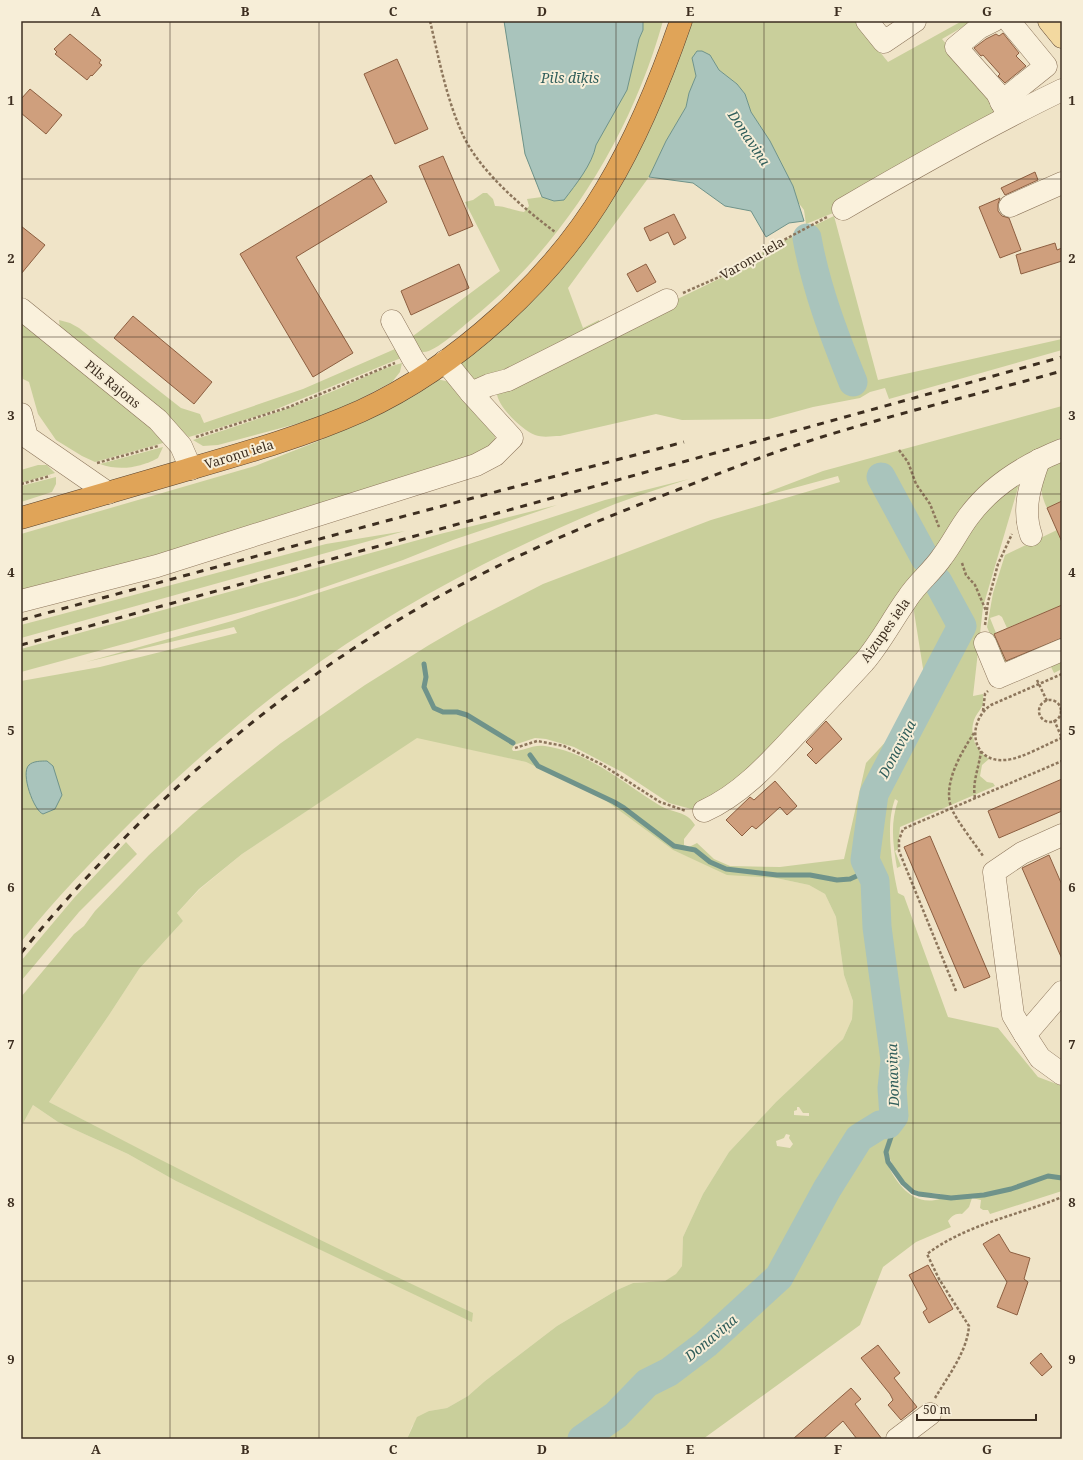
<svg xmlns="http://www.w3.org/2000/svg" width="1083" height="1460" viewBox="0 0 1083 1460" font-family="'Noto Serif',serif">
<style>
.farmland{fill:#e6deb5}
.green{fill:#c9cf9b;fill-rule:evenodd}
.water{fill:#a9c4bc;stroke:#6f938a}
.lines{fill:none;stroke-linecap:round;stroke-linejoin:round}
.stream{stroke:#6f938a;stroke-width:5}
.river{stroke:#a9c4bc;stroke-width:29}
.building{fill:#cf9f7d;stroke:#8d5f41}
.minor-casing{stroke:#8d765c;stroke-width:23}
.major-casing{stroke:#5b4430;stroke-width:23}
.highway-casing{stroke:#5b4430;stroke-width:23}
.path{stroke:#8d765c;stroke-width:2.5;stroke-dasharray:3 2;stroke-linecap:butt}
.minor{stroke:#faf1dc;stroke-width:22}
.major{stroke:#f3d9a0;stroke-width:22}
.highway{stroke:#e0a458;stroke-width:22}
.rail{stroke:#3d2e20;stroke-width:3;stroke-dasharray:7 7;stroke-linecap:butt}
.grid{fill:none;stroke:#3d2e20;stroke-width:1;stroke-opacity:0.55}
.labels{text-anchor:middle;stroke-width:4;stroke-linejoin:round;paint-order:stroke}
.street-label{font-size:13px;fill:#3d2e20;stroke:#f7eed8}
.water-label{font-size:14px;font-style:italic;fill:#2f5d5a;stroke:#f7eed8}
.neatline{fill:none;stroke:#3d2e20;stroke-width:1.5}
.grid-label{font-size:13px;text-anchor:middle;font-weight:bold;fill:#3d2e20}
</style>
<rect width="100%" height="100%" fill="#f0e4c8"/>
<polygon class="farmland" points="417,737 526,762 605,800 673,850 727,874 776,878 809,885 825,894 836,917 844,975 853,1001 852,1019 843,1039 776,1102 729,1152 703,1194 683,1237 682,1266 676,1275 665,1281 633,1283 617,1290 557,1326 485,1381 468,1396 447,1408 429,1411 412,1426 407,1439 21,1439 21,1127 33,1105 58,1122 128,1154 176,1181 472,1321 472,1313 359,1260 223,1193 49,1102 109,1015 139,969 183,921 177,913 200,889 242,854"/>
<g class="green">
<path d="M504 21 639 39 643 30 639 21H663C631 135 565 243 473 318 463 326 435 353 423 352 417 352 410 345 405 342L500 271 465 202 473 200 483 193H487L493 199 495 206C506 206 514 211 524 212L529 206 527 199 542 197 525 154Z"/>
<polygon points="692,21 855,21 888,62 962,21 973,21 942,39 993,99 996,114 854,198 833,213 806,224 804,210 797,201 793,186 770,141 751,112 745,94 737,84 719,70 710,55 692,58 696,76 689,93 686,107 666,141 649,177 568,288 583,328 599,320 601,327 555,351 471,381 461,364 463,360 599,218 624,181 651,127 681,54"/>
<path d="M834 216 878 380 1062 339V350L889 399 885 388 870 392 860 398 813 407 769 419 682 420 656 414 560 436C552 436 543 438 535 435 523 431 497 406 497 393L665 305 727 275 748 260 791 237 802 241C801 266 810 300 823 322 826 328 831 333 833 341 838 362 830 369 848 386L859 383 863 369 855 355 853 344C832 338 832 314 825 298 824 295 819 292 818 289 811 273 813 245 811 227Z"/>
<polygon points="59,320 70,323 79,328 181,408 200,414 204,423 303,389 395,349 401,358 267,413 189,437 60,329"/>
<polygon points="21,323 137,413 163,441 163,443 95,462 82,456 56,440 38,414 29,382 23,379 21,371"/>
<path d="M402 363 400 372 392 382 352 403 315 419 218 445 203 446 193 440C240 425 286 410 331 392 355 382 377 370 402 363Z"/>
<polygon points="436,379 451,382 495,436 495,440 487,451 326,503 271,518 230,535 197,543 21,597 21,534 255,466 321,440"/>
<path d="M1062 406V443L1023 463 979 499 954 530 937 559 913 584 873 643 853 669 772 755 762 762H757L751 766 739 785 727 796 720 801 695 810 669 803 622 772 574 747 546 739 535 738 514 745 512 749 513 751C524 751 533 744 545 746 589 752 623 783 659 805 673 814 686 810 695 825L684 839V845L689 847 697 843 714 859 730 866 780 867 844 859 866 763 904 722 925 681 912 599 915 593 943 563 970 520 980 514C981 512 980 510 981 508 984 498 1012 479 1022 476L1023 477 1020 481 983 607 973 696 983 694C985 709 979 708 974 720 969 736 976 751 989 759L982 765 980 776 987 782 993 783 995 786 900 827 898 849 895 851 901 866 897 868C893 845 890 823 898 801L895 799C885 825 892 866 898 893L904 896 948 1017 998 1028 1038 1077 1062 1086V1191L990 1214 988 1210H983L980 1208 981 1200 972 1198 969 1207 962 1214C955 1213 952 1216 948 1221L951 1227 916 1242 883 1267 860 1325 703 1439H407L417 1417 429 1411 447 1408 468 1396 485 1381 557 1326 617 1290 633 1283 665 1281 676 1274 682 1266 683 1237 703 1194 729 1152 776 1102 843 1039 852 1019 853 1001 844 975 836 917 825 894 809 885 776 878 727 875 673 850 605 800 526 762 417 738 242 854 199 889 177 913 183 921 139 969 109 1015 49 1102C189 1175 329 1246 473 1313L472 1322 176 1181 128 1154 58 1122 33 1105 21 1127V997L74 934 84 926 95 911 149 855 193 814 233 781 281 743 365 685 429 645 467 623 543 584 711 520 840 482 838 476 768 495H760L823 471ZM891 1019C899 1050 894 1080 895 1112L893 1113 888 1085 892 1059 885 1023ZM797 1107H799L803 1113H809V1116L794 1115V1111L797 1110ZM786 1134 790 1135 789 1138 793 1144 790 1148 777 1146 776 1141 784 1138ZM888 1152C891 1166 904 1188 920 1192 927 1194 934 1193 941 1194L942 1198C913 1209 895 1182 885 1159L884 1154ZM799 1244 804 1249V1256L800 1261 793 1262 791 1260Z"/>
<path d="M163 447 158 458C140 468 119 471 100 464Z"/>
<path d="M1062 454V501L1047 508C1041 495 1037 478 1047 465 1050 461 1058 458 1062 454Z"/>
<polygon points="38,465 47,465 55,473 21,483 21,470"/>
<polygon points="56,477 56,484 52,492 21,502 21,486"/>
<path d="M689 479C664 487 639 495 615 504 503 550 393 608 296 679 238 722 184 770 133 820 94 859 55 899 21 942V681L100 667 237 633 234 627 86 662 232 621 605 500Z"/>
<polygon points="557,505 453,540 403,560 296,597 21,672 21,649 440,534"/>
<polygon points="1057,530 1058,533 1062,532 1062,605 1007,628 1002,617 999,615 990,618 996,633 994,634 1006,662 1012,667 1002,663 987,627 993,593 1005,555"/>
<polygon points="405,531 21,638 21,625 326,544"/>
<polygon points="1062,660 1062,669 1054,673 1050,665"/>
<polygon points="126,842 137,854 79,912 21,981 21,961 74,898"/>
</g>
<g class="water">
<path d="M504 21H643V30L639 39 627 90 596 145C592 165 576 184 564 200L554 201 542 197 525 154Z"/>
<polygon points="697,51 702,51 710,55 719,70 737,84 745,94 751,112 770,141 793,186 804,221 789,223 766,237 751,211 725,206 693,183 649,177 666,141 686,107 689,93 696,76 692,58"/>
<path d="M47 761 53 766 62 795 55 809 43 814C34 811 20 773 29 765 33 761 41 761 47 761Z"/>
</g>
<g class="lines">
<g class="stream">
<polyline points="424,664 426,677 424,687 434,708 443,712 457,712 467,715 513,743"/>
<polyline points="530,755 538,766 614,802 624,808 674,846 695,850 710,862 726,869 777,875 810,875 837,880 850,879 870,870"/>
<polyline points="888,1124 891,1137 886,1152 888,1162 903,1183 913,1192 919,1194 951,1198 984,1195 1011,1189 1048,1176 1062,1178"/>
</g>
<g class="river">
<path d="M807 238C816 288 834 335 853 382"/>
<polyline points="881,477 925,558"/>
<polyline points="582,1439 616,1415 647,1383 669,1372 706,1344 779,1277 827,1189 859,1138 880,1125 888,1124 894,1116 892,1088 895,1060 877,927 875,881 865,860 874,794 962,626 938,582"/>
</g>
</g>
<g class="building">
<polygon points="1003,33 1019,53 1016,56 1026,66 1005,83 998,76 1000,74 983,55 981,56 974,48 986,39 996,34 999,36"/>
<polygon points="70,34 101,60 99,63 102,65 92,76 91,75 87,80 55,54 57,52 54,49"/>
<polygon points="397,59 428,129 395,144 364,74"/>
<polygon points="30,89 62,115 46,134 21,113 21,99"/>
<polygon points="443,156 473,226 449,236 419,166"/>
<polygon points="1035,172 1038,180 1005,195 1001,188"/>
<polygon points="371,175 387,202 296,257 353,353 313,377 240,254"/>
<polygon points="1000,198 998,204 998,211 1002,216 1009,218 1021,250 1000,258 979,207"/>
<polygon points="674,214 686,238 674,245 668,232 650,241 644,228"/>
<polygon points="21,226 45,245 21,274"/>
<polygon points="1055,243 1057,250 1062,248 1062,261 1021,274 1016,255"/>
<polygon points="459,264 469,288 411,315 401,291"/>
<polygon points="646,264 656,282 637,292 627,274"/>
<polygon points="133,316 212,382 194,404 114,338"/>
<polygon points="1062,501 1062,542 1047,508"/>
<polygon points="1062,605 1062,638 1006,661 994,634"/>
<polygon points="826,721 842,739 816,764 807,755 813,749 806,742"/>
<polygon points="1062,779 1062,811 999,838 988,811"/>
<polygon points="775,781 797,806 787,815 780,807 756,829 752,826 742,836 726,820 750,797 754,800"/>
<polygon points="930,836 990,977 964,988 904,847"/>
<polygon points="1049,855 1062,885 1062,959 1022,868"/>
<polygon points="999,1234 1010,1252 1030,1258 1024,1279 1028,1282 1017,1315 997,1307 1007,1282 983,1244"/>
<polygon points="928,1265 953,1309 929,1323 923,1312 927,1309 909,1275"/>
<polygon points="878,1345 900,1373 894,1378 917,1407 901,1420 888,1405 893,1400 890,1394 861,1358"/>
<polygon points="1041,1353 1052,1367 1042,1376 1030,1363"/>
<polygon points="851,1388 861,1399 855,1404 882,1439 857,1439 843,1421 823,1439 793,1439"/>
</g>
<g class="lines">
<g class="minor-casing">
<g id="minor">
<polyline points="867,21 884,42 915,21"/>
<polyline points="993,21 979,28 956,47 997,93 1008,115"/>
<polyline points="1001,102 1046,66 1009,21"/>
<polyline points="1010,206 1062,183"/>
<path d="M843 209C915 167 987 126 1062 90"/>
<polyline points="21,309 158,420 181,446 191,469"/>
<polyline points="392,321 413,359 424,375"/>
<polyline points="445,361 471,393 489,385 508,380 667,300"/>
<polyline points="21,414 27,437 108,493"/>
<path d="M1031 535C1022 509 1030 485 1039 460"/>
<polyline points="21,601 157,566 476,465 495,455 512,438 471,393"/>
<polyline points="985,643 999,677 1062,650"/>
<path d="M704 811C742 794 771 761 799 731 821 708 843 685 864 662 881 642 892 620 907 599 917 583 932 572 942 557 952 544 959 529 969 516 992 485 1027 464 1062 450"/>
<polyline points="1062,992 1025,1035 1040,1058 1062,1074"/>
<polyline points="1025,1035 1013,1015 994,872 1022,853 1062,835"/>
<polyline points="897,1439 930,1414"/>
</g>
</g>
<g class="major-casing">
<polyline id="major" points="1049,21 1062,37"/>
</g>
<g class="highway-casing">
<path id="highway" d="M21 518C76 502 131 486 186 470 245 453 305 436 361 411 457 367 552 280 606 189 638 136 661 79 681 21"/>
</g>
<g class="path">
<path d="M430 21C439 59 446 97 462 133 479 171 522 207 555 232"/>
<polyline points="683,293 726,274 748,259 827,217"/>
<polyline points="196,437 289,407 395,363"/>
<polyline points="899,450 908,462 916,484 930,504 939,527"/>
<polyline points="97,463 158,446"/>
<polyline points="21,484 50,476"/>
<polyline points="962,563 966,575 975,585 987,613"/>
<polyline points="985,625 988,602 998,564 1012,534"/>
<path d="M1062 674 991 705C966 722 971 763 1005 760 1022 759 1046 744 1062 738"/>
<polyline points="1037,680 1047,701"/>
<circle cx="1050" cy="711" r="11"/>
<polyline points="983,711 985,694 988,691"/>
<polyline points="1054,720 1062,738"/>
<path d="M974 733C961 753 943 783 951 807 955 819 976 845 983 856"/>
<polyline points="515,748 537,741 564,746 601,764 660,802 686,811"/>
<path d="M975 798C972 782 979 768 981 751"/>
<polyline points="956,991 899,851 899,840 903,829 1062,761"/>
<path d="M935 1398C948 1376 967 1352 969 1326L939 1279 927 1254C967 1224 1016 1216 1062 1197"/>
</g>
<use href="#minor" class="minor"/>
<use href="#major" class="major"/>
<use href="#highway" class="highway"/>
<g class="rail">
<polyline points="21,620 386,521 684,442"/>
<polyline points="21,645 1062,357"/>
<path d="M21 953C132 818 260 702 410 613 495 563 585 525 677 490 715 475 752 460 791 447 880 417 972 396 1062 371"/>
</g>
</g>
<path class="grid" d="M170 21V1439M319 21V1439M467 21V1439M616 21V1439M764 21V1439M913 21V1439M21 179H1062M21 337H1062M21 494H1062M21 651H1062M21 809H1062M21 966H1062M21 1123H1062M21 1281H1062"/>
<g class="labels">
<g class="street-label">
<text transform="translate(752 258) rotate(-30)" y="5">Varoņu iela</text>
<text transform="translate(113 384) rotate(39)" y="5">Pils Rajons</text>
<text transform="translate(239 454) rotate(-17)" y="5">Varoņu iela</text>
<text transform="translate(885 630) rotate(-55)" y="5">Aizupes iela</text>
</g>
<g class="water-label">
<text x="570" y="83">Pils dīķis</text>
<text transform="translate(749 138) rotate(56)" y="5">Donaviņa</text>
<text transform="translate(897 749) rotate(-62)" y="5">Donaviņa</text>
<text transform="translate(893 1075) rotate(-92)" y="5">Donaviņa</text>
<text transform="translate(711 1338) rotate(-40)" y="5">Donaviņa</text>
</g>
</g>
<rect width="1083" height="1460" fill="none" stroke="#f7eed8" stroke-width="44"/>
<path d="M917 1414v6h119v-6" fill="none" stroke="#3d2e20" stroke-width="2"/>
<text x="923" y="1414" font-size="12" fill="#3d2e20" stroke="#f7eed8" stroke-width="3" paint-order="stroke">50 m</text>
<rect x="22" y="22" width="1039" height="1416" class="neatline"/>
<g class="grid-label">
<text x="96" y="16">A</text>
<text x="245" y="16">B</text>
<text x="393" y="16">C</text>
<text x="542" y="16">D</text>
<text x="690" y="16">E</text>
<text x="838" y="16">F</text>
<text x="987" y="16">G</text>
<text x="11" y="105">1</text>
<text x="1072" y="105">1</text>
<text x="11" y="263">2</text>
<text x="1072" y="263">2</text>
<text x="11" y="420">3</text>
<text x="1072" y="420">3</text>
<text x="11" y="577">4</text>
<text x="1072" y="577">4</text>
<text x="11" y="735">5</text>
<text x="1072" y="735">5</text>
<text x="11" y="892">6</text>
<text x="1072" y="892">6</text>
<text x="11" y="1049">7</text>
<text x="1072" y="1049">7</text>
<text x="11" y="1207">8</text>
<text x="1072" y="1207">8</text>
<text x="11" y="1364">9</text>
<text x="1072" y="1364">9</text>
<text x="96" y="1454">A</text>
<text x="245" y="1454">B</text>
<text x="393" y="1454">C</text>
<text x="542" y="1454">D</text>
<text x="690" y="1454">E</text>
<text x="838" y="1454">F</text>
<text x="987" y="1454">G</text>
</g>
</svg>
